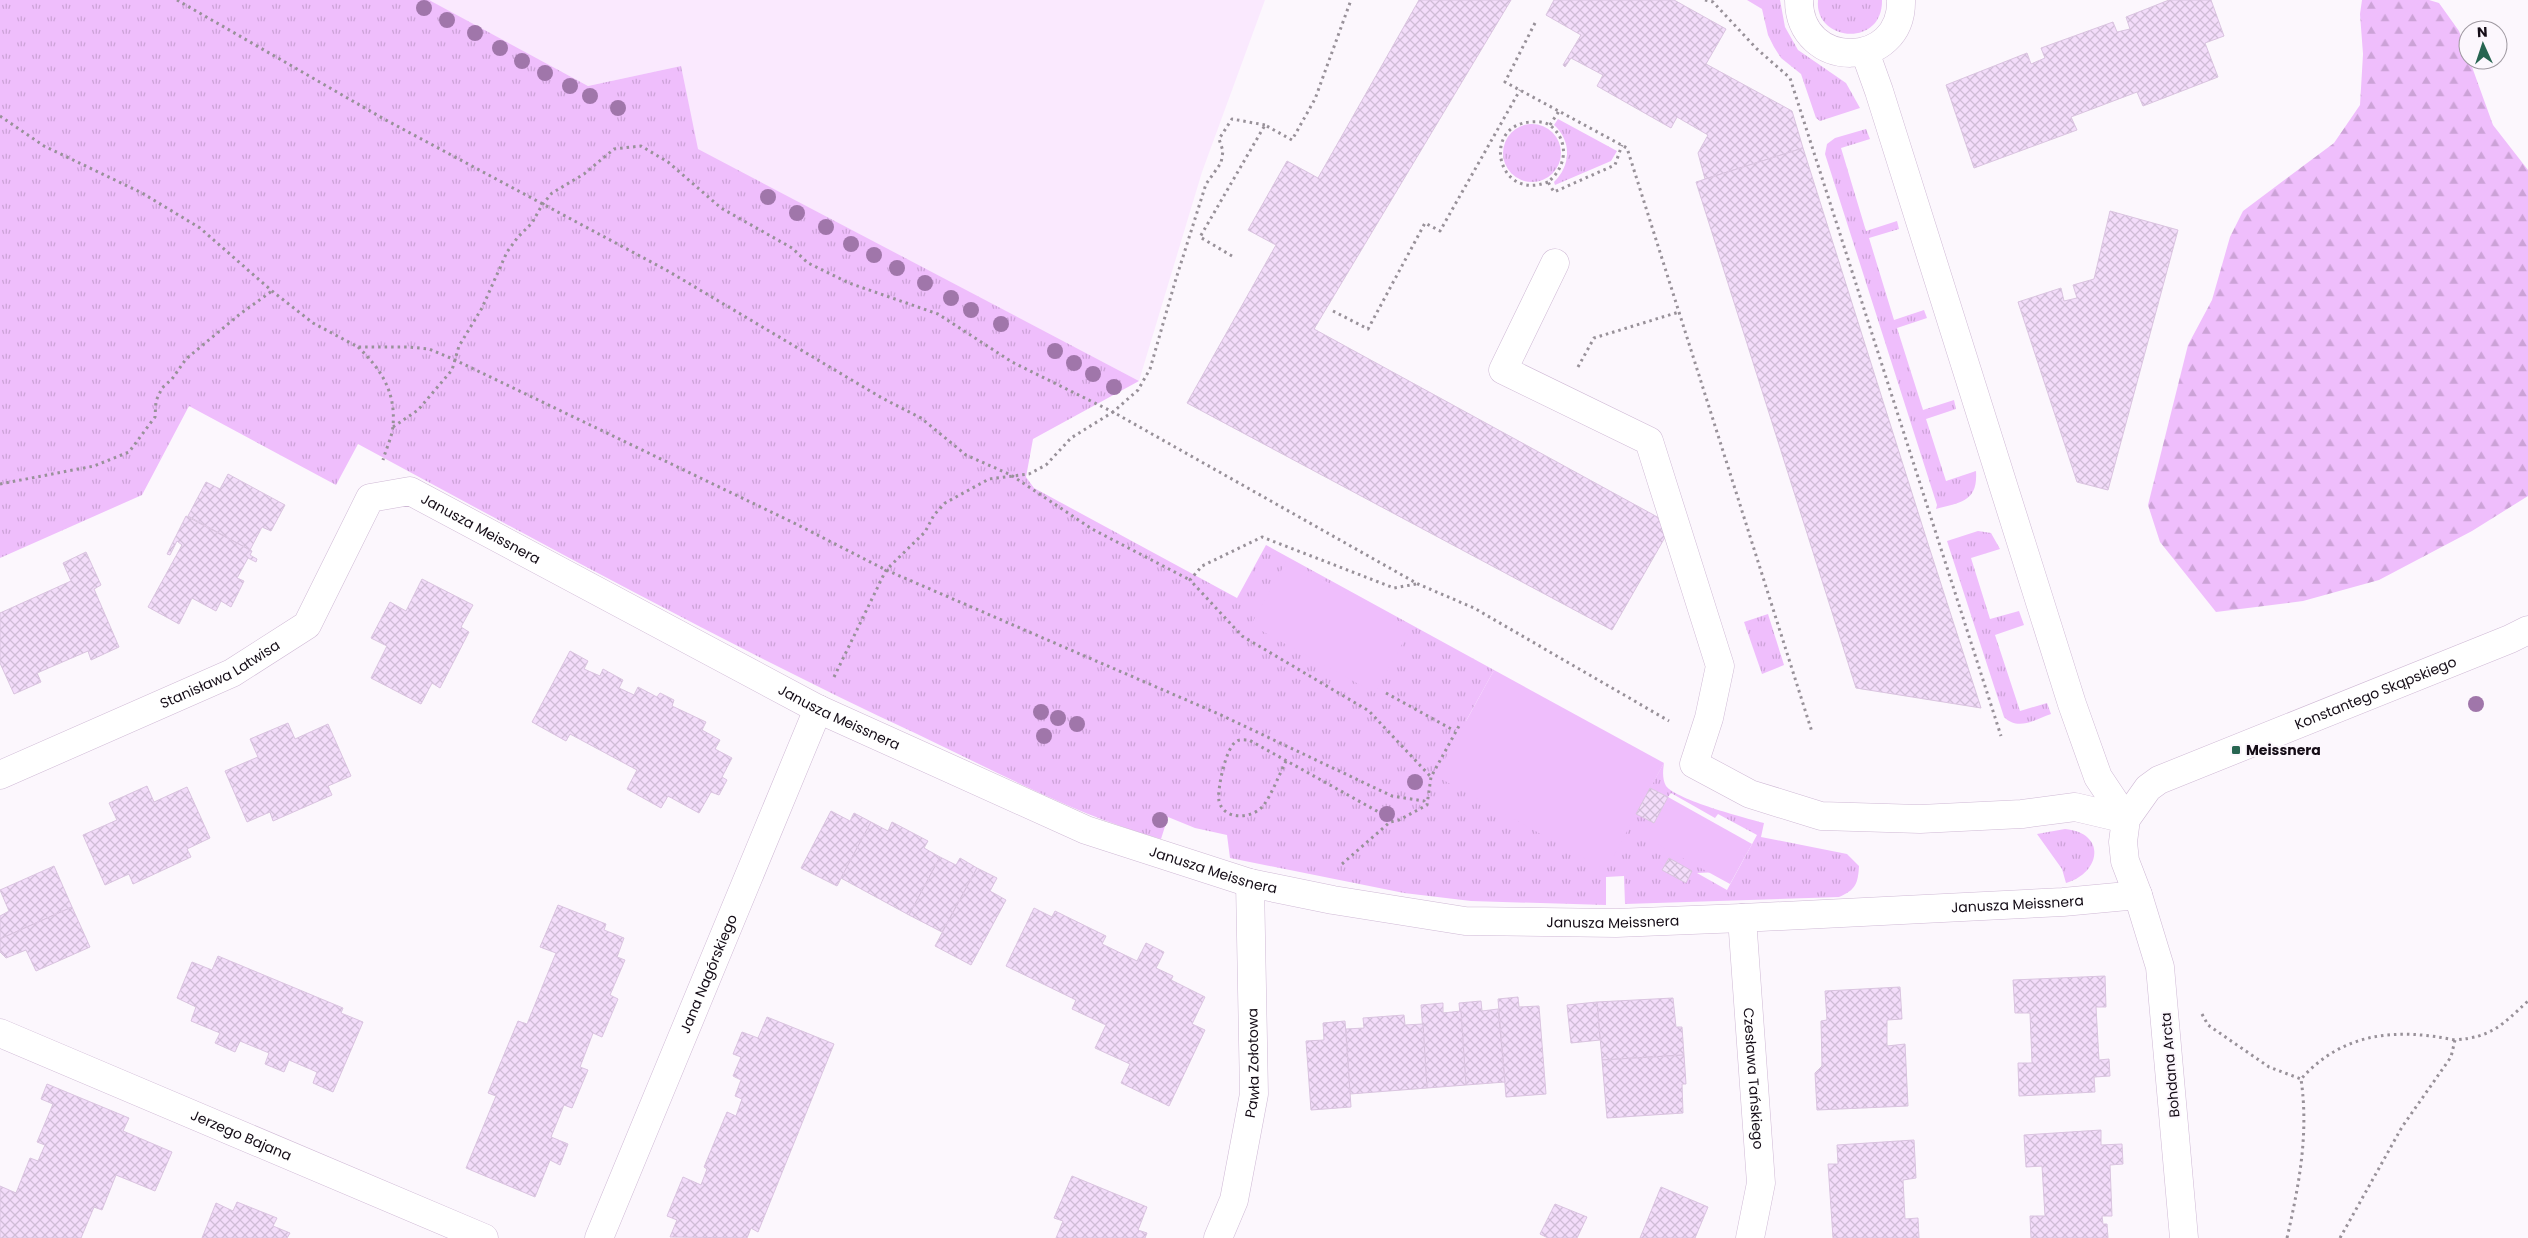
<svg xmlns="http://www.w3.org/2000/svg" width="2528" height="1238" viewBox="0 0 2528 1238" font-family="Poppins,sans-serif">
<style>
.built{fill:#fae9fe}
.grass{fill:url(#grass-tufts)}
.forest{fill:url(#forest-firs)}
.garden{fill:#efbefc}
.building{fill:url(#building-cross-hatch);stroke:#dac4e0}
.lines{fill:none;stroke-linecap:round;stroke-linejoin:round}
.minor-casing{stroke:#cfb9d5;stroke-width:29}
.path{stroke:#989199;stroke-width:3;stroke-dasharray:2.5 4;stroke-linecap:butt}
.minor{stroke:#fff;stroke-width:28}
.tree{fill:#a076aa}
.poi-dot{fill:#276551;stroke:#fcf7fd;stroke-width:2}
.labels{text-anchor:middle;stroke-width:4;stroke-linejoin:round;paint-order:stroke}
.street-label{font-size:14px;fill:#140c16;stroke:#fcf7fd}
.poi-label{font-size:14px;font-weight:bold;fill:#140c16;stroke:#fcf7fd;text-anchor:start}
</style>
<defs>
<pattern id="grass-tufts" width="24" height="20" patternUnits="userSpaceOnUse" patternTransform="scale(1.25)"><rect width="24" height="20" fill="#efbefc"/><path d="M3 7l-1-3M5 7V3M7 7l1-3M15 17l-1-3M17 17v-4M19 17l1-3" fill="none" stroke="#cca2d7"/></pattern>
<pattern id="forest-firs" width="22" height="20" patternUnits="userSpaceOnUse" patternTransform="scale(1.25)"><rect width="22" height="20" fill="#efbefc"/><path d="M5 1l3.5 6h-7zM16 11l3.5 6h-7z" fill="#cca2d7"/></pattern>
<pattern id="building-cross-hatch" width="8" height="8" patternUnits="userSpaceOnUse" patternTransform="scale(1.25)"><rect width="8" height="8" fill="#f3dcfa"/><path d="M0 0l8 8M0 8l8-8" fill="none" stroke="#cfbcd6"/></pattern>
</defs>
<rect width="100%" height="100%" fill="#fcf7fd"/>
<polygon class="built" points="428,0 1265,0 1202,172 1139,381 697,149 681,66 588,86"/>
<g class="grass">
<path d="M0 0H429L588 86 681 66 698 149 1139 381 1033 439 1026 477 1034 488 1237 598 1266 545 1494 670 1466 721 1711 854 1720 872 1697 873 1727 890 1757 835 1718 814 1715 818 1671 793 1668 797 1650 788 1664 763C1663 770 1662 779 1666 786 1677 800 1745 818 1764 823L1761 837 1847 854 1859 866C1858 883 1856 890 1839 897L1625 904 1624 876 1606 877V905L1471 901 1404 893 1230 858 1227 835 1195 828 1168 817 1161 839C1076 815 997 772 917 734 727 645 543 544 358 444L336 485 189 406 142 495 0 558Z"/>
<polygon points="1747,0 1780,0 1785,27 1798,50 1846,83 1860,108 1820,121 1816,118 1801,74 1781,58 1774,47 1768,35 1762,9"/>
<path d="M1818 0H1882C1883 48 1814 42 1818 0Z"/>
<path d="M1558 119 1617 151 1611 161 1555 185 1554 182C1571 166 1572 141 1554 125Z"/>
<circle cx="1532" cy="153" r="29"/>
<path d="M1866 129 1870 139 1841 148 1866 231 1897 221 1899 229 1869 238 1894 320 1924 310 1927 318 1897 328 1923 410 1954 400 1956 409 1926 419 1946 481 1976 471C1978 502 1961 502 1936 509L1937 505 1825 154 1827 144 1835 138Z"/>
<path d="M1978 531 1991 533 2000 549 1971 558 1990 619 2019 611 2024 625 1995 635 2020 711 2047 703 2051 714C2034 720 2018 731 2004 717L1947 541Z"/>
<polygon points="1768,614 1784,665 1762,674 1744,622"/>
<path d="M2065 829C2107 833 2101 873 2066 883L2062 869 2037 834Z"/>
</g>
<polygon class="forest" points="2362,0 2429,0 2439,3 2459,31 2493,125 2528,170 2528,496 2472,531 2379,580 2303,601 2216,612 2160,542 2148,505 2188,345 2212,300 2230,237 2243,211 2334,143 2360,105 2363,54 2360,14"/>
<g class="garden">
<polygon points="1287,560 1411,628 1375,693 1251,625"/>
<polygon points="1494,670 1664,763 1606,870 1436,776"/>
<polygon points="1668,797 1752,844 1730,884 1646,838"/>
</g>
<g class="building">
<polygon points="1419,0 1511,0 1314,329 1672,525 1612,630 1187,403 1276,245 1248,230 1287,161 1318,178"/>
<polygon points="1554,0 1674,0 1726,29 1706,64 1792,111 1803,148 1705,179 1698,153 1708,135 1677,117 1671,128 1597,86 1603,75 1571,58 1565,67 1563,65 1581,35 1546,15"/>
<polygon points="2169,0 2211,0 2224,36 2205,43 2218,77 2143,106 2137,92 2071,117 2077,130 1974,168 1946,85 2027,53 2031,64 2045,58 2041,48 2113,22 2117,32 2130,29 2126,17"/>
<polygon points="1803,148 1929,547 1981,708 1856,688 1696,182"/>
<polygon points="2110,211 2178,230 2108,490 2077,482 2018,302 2061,288 2064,301 2077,298 2073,285 2094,279"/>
<polygon points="228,474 285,505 271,531 262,527 250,550 188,516 206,482 220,489"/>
<polygon points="186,516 250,550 252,551 250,555 257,559 256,562 248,558 237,578 244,581 231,607 221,601 216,611 192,598 179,624 148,607 182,545 177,541 170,555 167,554"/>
<polygon points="86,552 101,585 94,589 119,647 91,660 88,651 37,673 41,682 14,694 0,663 0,613 71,581 63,563"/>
<polygon points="422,579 473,605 461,627 469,632 440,688 432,683 421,704 371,678 387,646 371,638 390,602 406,611"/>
<polygon points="570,651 588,661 584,669 600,676 603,669 623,680 619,688 634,695 638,687 657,697 660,693 674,700 672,706 706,722 702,730 720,740 715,749 732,758 722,777 727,780 719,795 711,792 699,813 668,796 661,808 627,789 637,770 570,734 566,741 532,722"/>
<polygon points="288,723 295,739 328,724 351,776 328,786 332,795 273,821 270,812 247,822 225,771 258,757 250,739"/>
<polygon points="147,786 154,802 187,787 210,838 187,849 191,857 133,884 129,874 105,885 83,835 117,820 109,803"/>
<polygon points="1650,788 1668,797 1654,823 1636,814"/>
<polygon points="831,811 850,821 854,813 871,822 837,886 801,868"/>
<polygon points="871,822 888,831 892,822 928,841 924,848 940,857 909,915 841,878"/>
<polygon points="940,857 956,865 960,858 977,868 942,932 909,915"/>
<polygon points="1669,858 1692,871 1686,883 1662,870"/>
<polygon points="54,866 72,907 0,939 0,916 9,911 0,890"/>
<polygon points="977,868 997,878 990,891 1006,900 971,965 935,946"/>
<polygon points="558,905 606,924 604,930 624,938 617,957 625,960 610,995 618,999 602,1037 593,1033 580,1067 588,1070 572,1108 564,1105 551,1137 568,1144 560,1165 550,1160 535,1197 466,1168 496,1096 488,1093 518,1021 527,1024 556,953 540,947"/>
<polygon points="72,907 90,947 36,971 26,950 6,958 0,952 0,939"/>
<polygon points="1034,908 1052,917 1055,911 1106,936 1102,944 1137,961 1146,943 1164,952 1156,968 1173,976 1171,980 1205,997 1192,1024 1205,1030 1169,1106 1121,1083 1130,1064 1095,1048 1106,1025 1072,1009 1076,1000 1006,966"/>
<polygon points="218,956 343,1008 341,1013 363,1022 333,1092 313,1083 317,1072 289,1060 284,1072 265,1064 269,1053 240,1041 235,1052 215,1043 220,1033 191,1021 196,1007 177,998 192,962 212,970"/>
<polygon points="2105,976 2106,1007 2096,1007 2099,1060 2109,1059 2110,1076 2094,1077 2095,1092 2019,1096 2018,1063 2032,1063 2030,1013 2015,1013 2013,980"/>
<polygon points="1900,987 1902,1019 1887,1020 1887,1046 1905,1044 1908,1106 1817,1110 1815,1073 1822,1066 1821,1021 1827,1020 1825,991"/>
<polygon points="1518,997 1519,1007 1539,1006 1546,1094 1506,1097 1498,999"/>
<polygon points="1673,998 1676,1027 1682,1027 1684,1055 1602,1060 1597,1002"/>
<polygon points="1481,1001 1482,1011 1498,1009 1505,1082 1466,1085 1459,1003"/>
<polygon points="1597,1002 1600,1040 1571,1043 1567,1005"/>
<polygon points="1443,1003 1443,1013 1461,1011 1466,1085 1427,1088 1421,1005"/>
<polygon points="1404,1015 1405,1025 1423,1024 1427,1088 1350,1094 1346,1029 1364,1028 1363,1018"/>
<polygon points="767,1017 834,1044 758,1232 751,1228 747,1238 670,1237 677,1220 667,1216 683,1177 701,1185 707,1169 704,1167 727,1112 736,1116 742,1099 735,1096 741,1080 733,1076 741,1057 733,1054 742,1032 758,1038"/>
<polygon points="1345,1021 1351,1107 1311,1110 1306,1041 1324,1040 1323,1023"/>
<polygon points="1684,1055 1686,1084 1682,1084 1683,1113 1607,1118 1602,1060"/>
<polygon points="47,1084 129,1118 123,1131 172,1152 155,1191 116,1175 102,1210 94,1207 81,1238 0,1238 0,1186 16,1193 30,1158 38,1161 45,1145 37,1142 53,1104 41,1099"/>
<polygon points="2101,1130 2101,1145 2122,1144 2123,1164 2110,1165 2112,1216 2102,1216 2103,1224 2107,1224 2108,1238 2031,1238 2030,1216 2045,1216 2042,1166 2026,1167 2024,1135"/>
<polygon points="1914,1140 1916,1178 1903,1180 1905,1219 1918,1218 1919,1238 1833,1238 1828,1164 1838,1164 1837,1145"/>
<polygon points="1072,1176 1147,1207 1138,1230 1147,1233 1145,1238 1056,1238 1063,1221 1054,1218"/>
<polygon points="1661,1187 1708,1207 1695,1238 1640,1238"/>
<polygon points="237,1202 277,1218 273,1226 290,1233 287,1238 202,1238 216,1203 233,1211"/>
<polygon points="1555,1204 1587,1217 1577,1238 1548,1238 1540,1234"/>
</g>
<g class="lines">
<g class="minor-casing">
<g id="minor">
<path d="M1799 0C1799 71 1903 70 1901 0"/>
<polyline points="1865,52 1879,91 2072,704 2098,777 2126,819"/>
<polyline points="1555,263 1503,370 1649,441 1720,666 1709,718 1694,764 1750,794 1821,816 1920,819 2022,814 2075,807 2126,819"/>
<path id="s1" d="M0 775 232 673 307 625 370 498 410 491 818 709 1086 830 1250 883 1333 900 1465 921 1616 923 1742 918 2063 902 2138 895"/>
<path id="s2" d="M1742 918 1761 1183 1750 1238"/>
<path id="s3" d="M0 1033 484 1238"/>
<path id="s4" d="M599 1238 818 709"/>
<path id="s5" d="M1218 1238 1234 1200 1254 1094 1250 883"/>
<path id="s6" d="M2184 1238 2160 967 2138 895 2125 861 2123 842 2126 819 2148 788 2159 780 2510 639 2528 630"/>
</g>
</g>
<g class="path">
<polyline points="177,0 384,119 668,271 882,398 921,418 966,455 1011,475 1092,529 1190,580"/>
<polyline points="1705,0 1713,2 1757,49 1790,78 2001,736"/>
<polyline points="1535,23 1505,82 1627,148 1812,732"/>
<polyline points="0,116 44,146 142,193 200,228 272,291 313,323 358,347 408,347 429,349 455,360 792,522 886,570 1221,715 1392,796 1424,801 1427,805"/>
<polyline points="1550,125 1559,111"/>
<path d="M1548 182C1497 202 1481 126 1530 122 1537 121 1546 122 1551 126 1570 142 1566 168 1548 182L1554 192 1615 165 1622 145"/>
<polyline points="1232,256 1200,237 1265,125 1292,140 1315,99 1351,0"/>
<polyline points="1333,311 1368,329 1425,223 1440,231 1520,90"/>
<path d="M358 347C381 369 396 392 393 426 392 437 386 449 383 460"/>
<polyline points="1578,367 1594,338 1679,312"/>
<polyline points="393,427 418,410 452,370 459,346 482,308 507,252 518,237 532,223 542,205 552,193 584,174 614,149 641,146 668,162 721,208 792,248 808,263 849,283 938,314 1012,362 1113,412 1138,390 1150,369 1175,282 1206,184 1221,163 1223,151 1219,139 1232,119 1265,125"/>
<polyline points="0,484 94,466 129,452 155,417 156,401 162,388 172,379 186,359 240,314 272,291"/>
<polyline points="1416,584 1394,588 1262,537 1202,566 1190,580 1242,636 1369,711 1431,777"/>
<polyline points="834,677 886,570 925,532 934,515 945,503 989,479 1029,474 1046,465 1071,438 1113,412 1418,584 1474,608 1669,721"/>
<polyline points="1386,693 1455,731"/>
<path d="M1286 761C1279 775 1272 794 1263 806 1252 819 1224 821 1219 801 1217 789 1226 746 1237 741 1240 739 1245 740 1249 740L1384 815 1390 822"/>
<polyline points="1342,864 1390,822 1399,820 1427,805 1431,777 1459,726"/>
<polyline points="2202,1014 2208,1025 2269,1067 2301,1079"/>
<path d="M2287 1238C2299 1185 2309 1134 2301 1079 2343 1032 2396 1028 2455 1040"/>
<path d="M2340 1238 2402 1127 2451 1057 2455 1040C2492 1037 2502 1025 2528 1001"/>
</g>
<use href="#minor" class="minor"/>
</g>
<g class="tree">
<circle cx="424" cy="8" r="8"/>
<circle cx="447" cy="20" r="8"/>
<circle cx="475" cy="33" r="8"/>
<circle cx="500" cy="48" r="8"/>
<circle cx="522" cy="61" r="8"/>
<circle cx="545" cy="73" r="8"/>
<circle cx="570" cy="86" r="8"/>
<circle cx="590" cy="96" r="8"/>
<circle cx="618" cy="108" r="8"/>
<circle cx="768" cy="197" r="8"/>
<circle cx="797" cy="213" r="8"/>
<circle cx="826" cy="227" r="8"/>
<circle cx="851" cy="244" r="8"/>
<circle cx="874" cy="255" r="8"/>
<circle cx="897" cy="268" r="8"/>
<circle cx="925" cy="283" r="8"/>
<circle cx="951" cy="298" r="8"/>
<circle cx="971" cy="310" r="8"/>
<circle cx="1001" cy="324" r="8"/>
<circle cx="1055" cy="351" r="8"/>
<circle cx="1074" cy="363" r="8"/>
<circle cx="1093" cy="374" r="8"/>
<circle cx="1114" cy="387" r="8"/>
<circle cx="2476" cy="704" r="8"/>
<circle cx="1041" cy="712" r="8"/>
<circle cx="1058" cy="718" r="8"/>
<circle cx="1077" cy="724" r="8"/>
<circle cx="1044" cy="736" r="8"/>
<circle cx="1415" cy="782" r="8"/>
<circle cx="1387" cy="814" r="8"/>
<circle cx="1160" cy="820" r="8"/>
</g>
<rect class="poi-dot" x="2231" y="745" width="10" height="10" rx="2.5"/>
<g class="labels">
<g class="street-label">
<text dy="5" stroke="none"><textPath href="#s1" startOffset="605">Janusza Meissnera</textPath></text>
<text dy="5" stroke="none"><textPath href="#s1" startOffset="242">Stanisława Latwisa</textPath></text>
<text dy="5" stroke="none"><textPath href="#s6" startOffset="711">Konstantego Skąpskiego</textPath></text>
<text dy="5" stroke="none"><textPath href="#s1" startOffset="1010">Janusza Meissnera</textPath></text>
<text dy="5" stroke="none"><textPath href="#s1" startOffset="1415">Janusza Meissnera</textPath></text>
<text dy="5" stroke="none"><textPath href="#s1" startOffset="2225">Janusza Meissnera</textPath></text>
<text dy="5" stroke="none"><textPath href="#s1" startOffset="1820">Janusza Meissnera</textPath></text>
<text dy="5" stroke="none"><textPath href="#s4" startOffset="286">Jana Nagórskiego</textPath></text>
<text dy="5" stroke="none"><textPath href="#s5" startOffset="180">Pawła Zołotowa</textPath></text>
<text transform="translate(2170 1065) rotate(-95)" y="5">Bohdana Arcta</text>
<text dy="5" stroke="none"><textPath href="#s2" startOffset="161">Czesława Tańskiego</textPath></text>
<text dy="5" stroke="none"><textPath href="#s3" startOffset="262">Jerzego Bajana</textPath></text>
</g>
<g class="poi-label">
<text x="2246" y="755">Meissnera</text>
</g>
</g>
<g transform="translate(2483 45) rotate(357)"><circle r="24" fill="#fcf7fd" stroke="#9f99a1"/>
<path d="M0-4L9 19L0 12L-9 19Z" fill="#276551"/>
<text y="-8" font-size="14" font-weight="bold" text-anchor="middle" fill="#140c16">N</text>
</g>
</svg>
